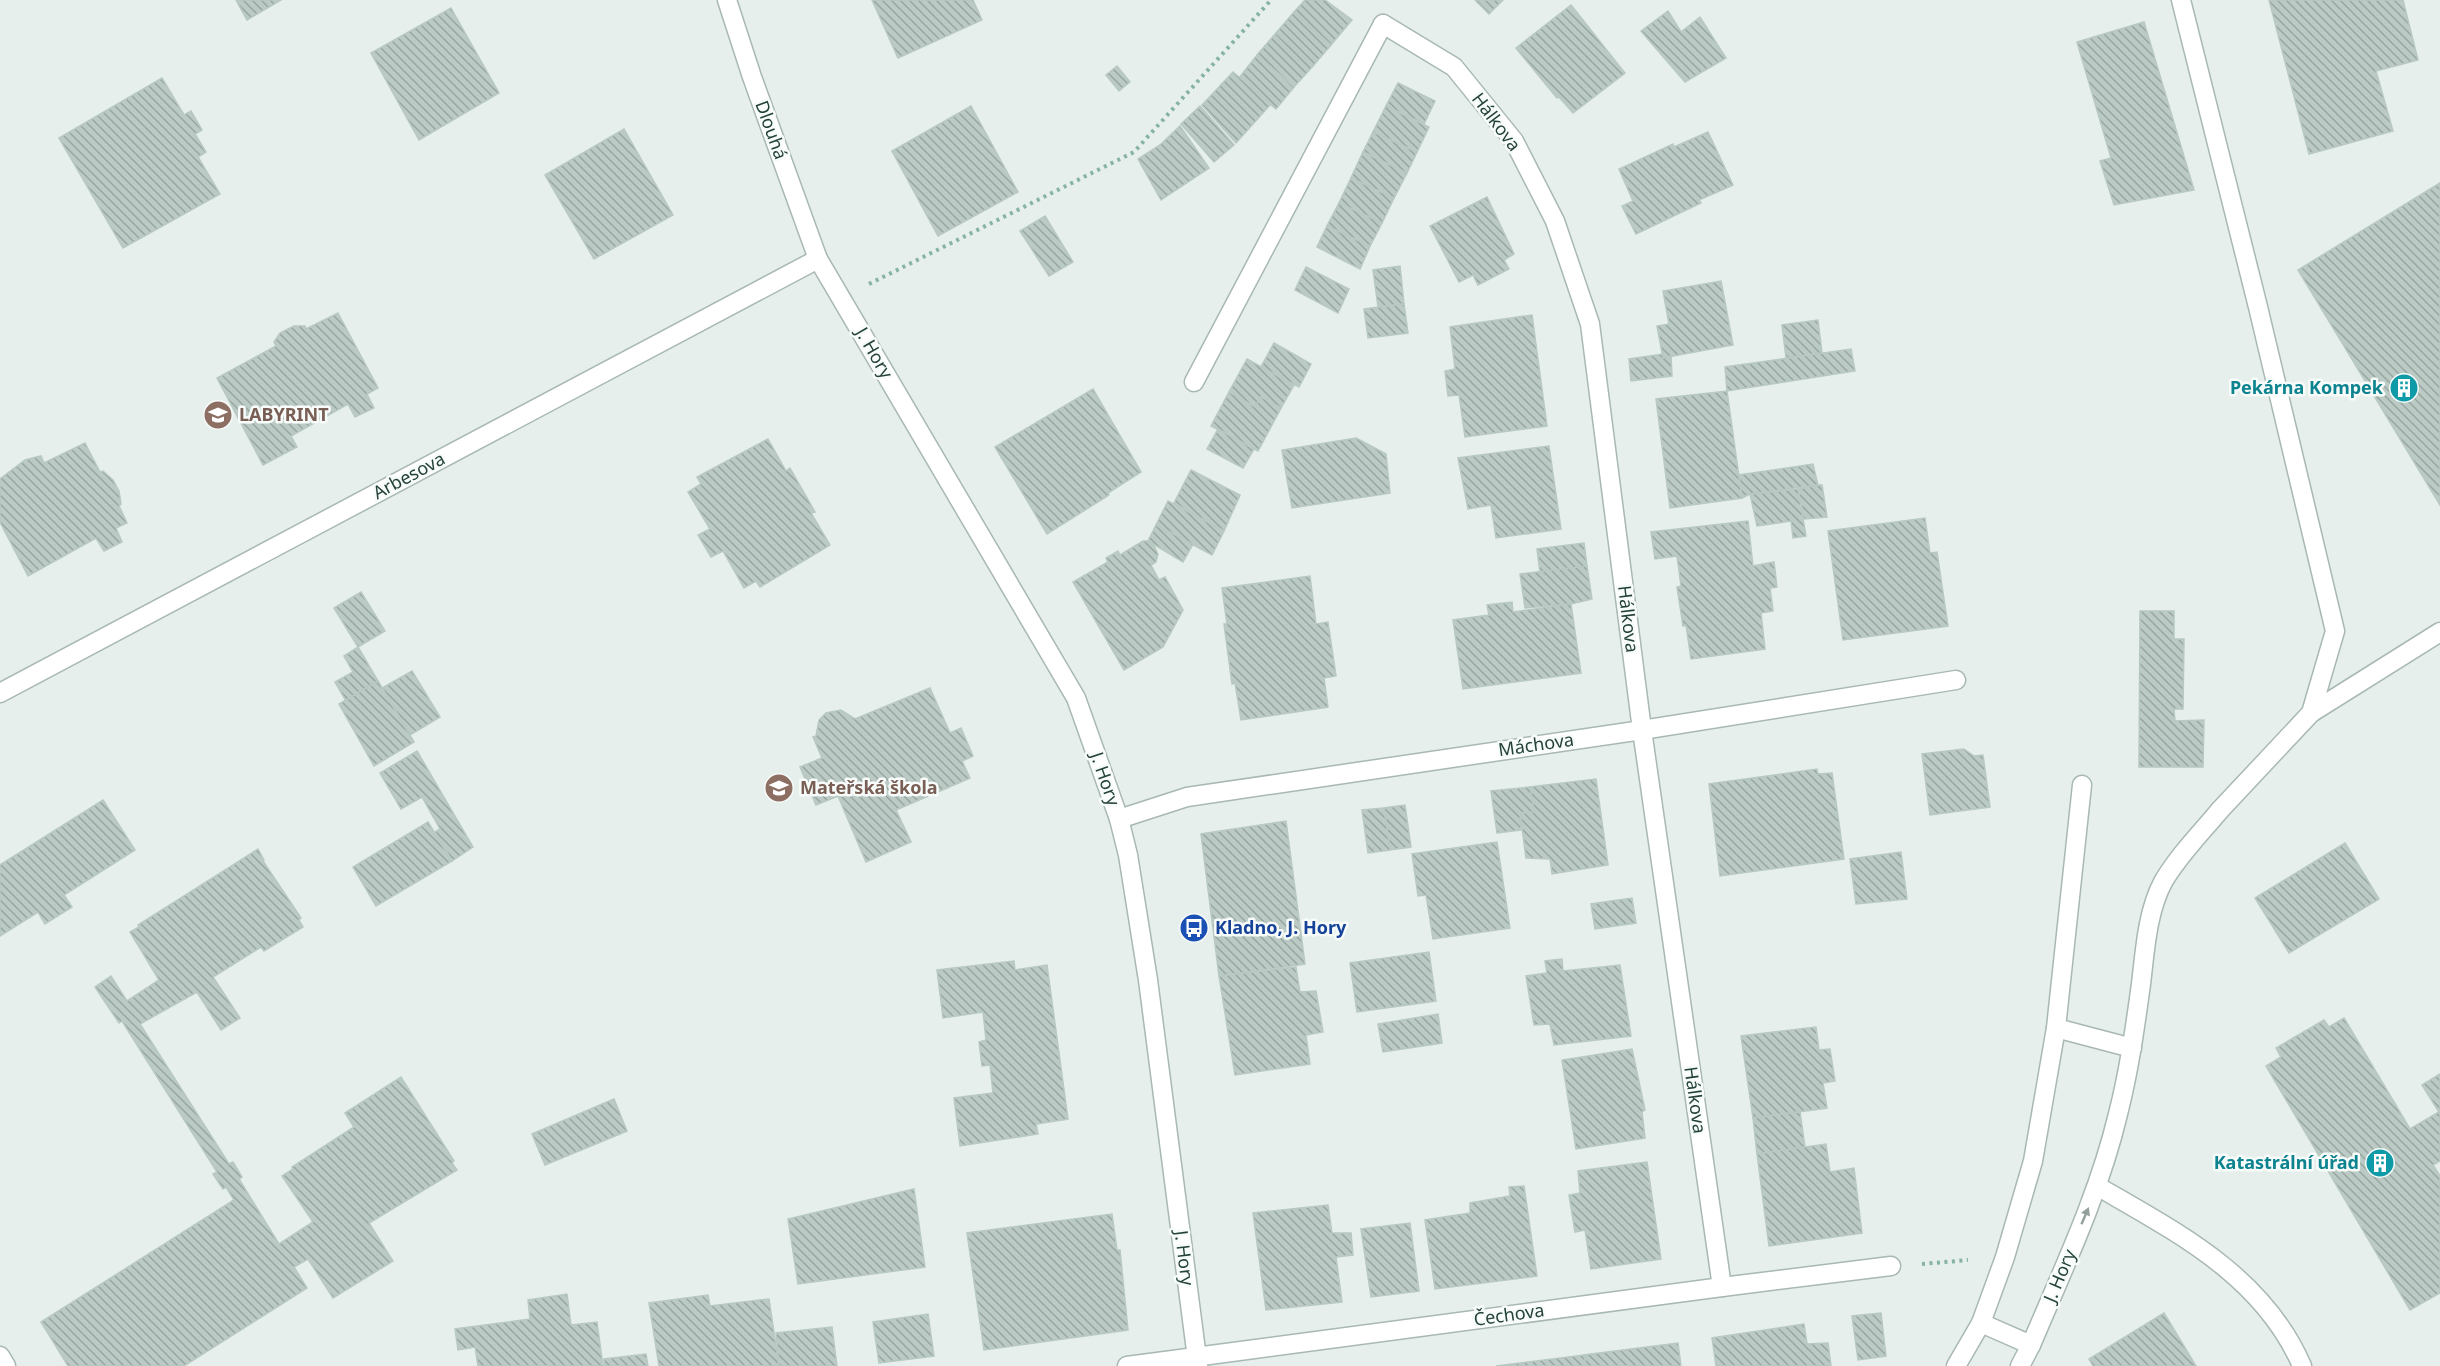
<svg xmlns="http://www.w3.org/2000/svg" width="2440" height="1366" viewBox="0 0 2440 1366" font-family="'Noto Sans',sans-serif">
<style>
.building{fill:url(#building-back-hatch);stroke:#b8c9c2;stroke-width:1.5}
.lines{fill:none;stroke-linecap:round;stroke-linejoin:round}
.service-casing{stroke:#a8b8b2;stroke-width:21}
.minor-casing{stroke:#a8b8b2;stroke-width:21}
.path{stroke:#86b3a5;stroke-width:4;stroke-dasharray:3 4.5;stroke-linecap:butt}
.service{stroke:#fff;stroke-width:18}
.minor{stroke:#fff;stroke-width:18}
.oneway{fill:#92a09c}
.labels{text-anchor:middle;stroke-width:5;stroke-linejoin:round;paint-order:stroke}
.street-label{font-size:18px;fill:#24423a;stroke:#f7fbf9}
.culture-label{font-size:18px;font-weight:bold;fill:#0d838f;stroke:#f7fbf9;text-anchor:end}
.education-label{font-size:18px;font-weight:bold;fill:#785e54;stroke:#f7fbf9;text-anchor:start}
.transit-label{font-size:18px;font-weight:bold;fill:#164399;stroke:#f7fbf9;text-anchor:start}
</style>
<defs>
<pattern id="building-back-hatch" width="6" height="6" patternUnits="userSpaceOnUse" patternTransform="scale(1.5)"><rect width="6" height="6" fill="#bbcac4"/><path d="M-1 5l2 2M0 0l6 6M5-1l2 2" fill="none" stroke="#98a6a0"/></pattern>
</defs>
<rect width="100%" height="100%" fill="#e6efeb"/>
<g class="building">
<polygon points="236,0 281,0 247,20"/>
<polygon points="872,0 973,0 982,20 898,58"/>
<polygon points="1305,0 1325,0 1352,20 1331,45 1294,12"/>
<polygon points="1475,0 1503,0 1489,14"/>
<polygon points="2269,0 2403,0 2418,60 2376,71 2393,131 2309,154"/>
<polygon points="1571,5 1625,73 1573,113 1559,97 1557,98 1516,48"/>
<polygon points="451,8 499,93 419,140 371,53"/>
<polygon points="1668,11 1681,32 1700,17 1726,58 1685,82 1641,31"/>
<polygon points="1294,12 1331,45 1313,66 1276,33"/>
<polygon points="2144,22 2194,190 2114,205 2100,161 2111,158 2077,42"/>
<polygon points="1276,33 1313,66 1294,87 1257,55"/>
<polygon points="1257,55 1294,87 1276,109 1239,78"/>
<polygon points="1117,66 1130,82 1119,91 1106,75"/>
<polygon points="1233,72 1271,104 1236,143 1202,105"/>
<polygon points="162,78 184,115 191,111 202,130 195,134 206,152 198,157 220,194 123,248 59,138"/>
<polygon points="1398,83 1435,101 1424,124 1386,106"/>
<polygon points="971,106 1018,192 938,236 892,151"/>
<polygon points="1200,106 1234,145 1214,162 1181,124"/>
<polygon points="1386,106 1429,127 1417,152 1373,132"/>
<polygon points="1180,126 1209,168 1161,200 1138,159 1160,145"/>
<polygon points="624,129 673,215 594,259 545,175"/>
<polygon points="1373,132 1417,152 1407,173 1363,152"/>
<polygon points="1708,132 1733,185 1699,200 1701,203 1636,234 1622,206 1633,201 1619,169 1673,144 1674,147"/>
<polygon points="1363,152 1407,173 1394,198 1351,178"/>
<polygon points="1351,178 1394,198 1382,223 1339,203"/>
<polygon points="2440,183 2440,505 2298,270"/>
<polygon points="1487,197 1514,254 1504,260 1509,269 1478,285 1473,275 1459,282 1430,226"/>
<polygon points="1339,203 1382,223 1370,246 1327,226"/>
<polygon points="1045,216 1073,262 1049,276 1020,231"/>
<polygon points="1327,226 1370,246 1360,269 1317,247"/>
<polygon points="1400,266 1404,304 1378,307 1373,270"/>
<polygon points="1306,267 1349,289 1338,313 1295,290"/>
<polygon points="1721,281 1733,345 1663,358 1657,326 1669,324 1663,291"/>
<polygon points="1404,304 1408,333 1368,338 1364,309"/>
<polygon points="338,313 378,388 367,394 374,408 355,417 348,404 291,436 297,447 263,465 217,378 276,346 274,342 280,333 294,326 305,326 306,329"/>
<polygon points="1532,315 1547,426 1465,437 1459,395 1448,396 1445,371 1455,369 1450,327"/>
<polygon points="1818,320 1822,353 1786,358 1782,325"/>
<polygon points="1274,343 1311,364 1299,387 1261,367"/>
<polygon points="1851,349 1855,371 1727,391 1725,367"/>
<polygon points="1663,354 1663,358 1671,356 1672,376 1631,381 1629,359"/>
<polygon points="1247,359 1294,385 1281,408 1261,397 1255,407 1229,392"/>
<polygon points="1093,389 1141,472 1108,493 1109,495 1047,534 995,447"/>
<polygon points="1727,391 1742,498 1670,508 1656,399"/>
<polygon points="1229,392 1255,407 1261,397 1281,408 1258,451 1211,426"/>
<polygon points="1218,429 1254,449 1243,468 1207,449"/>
<polygon points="1356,438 1386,454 1390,493 1292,508 1282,450"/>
<polygon points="768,439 786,471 790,468 815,512 811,513 830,545 760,587 756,581 744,588 723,551 711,557 698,535 710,529 688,492 701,484 697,477"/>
<polygon points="85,443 100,472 103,471 113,480 119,491 121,504 119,506 127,523 116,528 122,542 104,551 96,538 28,576 0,522 0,479 25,460 41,456 44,463"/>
<polygon points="1549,446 1561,529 1496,538 1491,505 1468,509 1458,458"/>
<polygon points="1813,464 1818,485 1750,494 1742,498 1739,475"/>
<polygon points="1191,470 1240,495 1224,531 1174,503"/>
<polygon points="1818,485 1822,485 1827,517 1804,519 1798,489"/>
<polygon points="1798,489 1806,536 1793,538 1791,521 1757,526 1750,494"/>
<polygon points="1168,501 1224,531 1212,555 1156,525"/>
<polygon points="1925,518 1930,553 1937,552 1948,626 1843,640 1828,531"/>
<polygon points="1748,521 1753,566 1774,562 1777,587 1770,588 1773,611 1761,613 1765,649 1691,659 1686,625 1683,626 1677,587 1681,586 1677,556 1655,559 1651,532"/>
<polygon points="1156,525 1193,544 1183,562 1148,541"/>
<polygon points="1143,541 1148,541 1154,546 1158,554 1156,562 1151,565 1159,580 1165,577 1183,610 1163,647 1124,670 1073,582 1108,562 1106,558 1118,551 1120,555"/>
<polygon points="1584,543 1587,566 1540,573 1537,549"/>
<polygon points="1587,566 1592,599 1571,604 1525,608 1520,574"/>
<polygon points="1310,576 1316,624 1328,622 1336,676 1324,678 1328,707 1241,720 1235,683 1232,684 1224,624 1227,624 1222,588"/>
<polygon points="361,592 385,631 358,647 334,608"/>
<polygon points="1512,602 1513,612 1571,604 1581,673 1463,689 1453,620 1489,615 1487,605"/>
<polygon points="2140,611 2174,611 2174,639 2184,639 2183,709 2174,709 2175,721 2204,720 2203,767 2139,767"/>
<polygon points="358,647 378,681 346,701 335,682 353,672 344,656"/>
<polygon points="412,671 440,717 410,735 382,688"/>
<polygon points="378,681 414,742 374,766 339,704"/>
<polygon points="930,688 950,733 961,728 973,756 962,761 970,778 896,810 911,842 866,862 838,796 816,805 800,767 822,758 813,737 816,736 819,720 826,713 841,710 855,719"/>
<polygon points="1964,749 1974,756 1983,755 1990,807 1930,815 1922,754"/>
<polygon points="417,751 473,847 452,861 435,832 440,829 422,797 401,809 380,773"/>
<polygon points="1817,769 1818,774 1832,773 1844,859 1720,876 1709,784"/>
<polygon points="1596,779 1608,865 1552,874 1550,859 1526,858 1520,813 1534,812 1530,787"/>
<polygon points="1530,787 1534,812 1520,813 1521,830 1497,833 1491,791"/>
<polygon points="103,800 135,850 64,895 72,907 45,924 38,912 0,936 0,865"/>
<polygon points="1405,805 1411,847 1390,850 1384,808"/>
<polygon points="1384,808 1390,850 1368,853 1362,810"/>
<polygon points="1286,821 1305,964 1219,976 1201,834"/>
<polygon points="428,822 452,861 376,906 353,867"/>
<polygon points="1497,842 1510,928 1433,939 1426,895 1418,896 1412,854"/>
<polygon points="2345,843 2379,899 2289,953 2255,898"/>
<polygon points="258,849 264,860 263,861 301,918 299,920 303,927 264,951 261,947 213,977 240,1018 221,1030 197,992 140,1024 229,1164 233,1162 242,1177 239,1179 279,1244 313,1222 282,1176 293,1169 292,1167 354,1127 345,1113 401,1077 454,1161 452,1163 457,1170 369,1223 393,1261 333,1298 308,1259 294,1267 307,1288 184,1366 68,1366 41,1322 234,1200 226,1187 223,1189 213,1174 217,1172 122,1021 119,1023 95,987 111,976 127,1001 159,980 130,932 139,927 138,925"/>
<polygon points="1901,852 1907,899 1856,904 1850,859"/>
<polygon points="1632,898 1636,923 1595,929 1591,904"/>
<polygon points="1429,952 1436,1001 1357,1012 1350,963"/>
<polygon points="1562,959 1563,971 1620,965 1631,1036 1554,1045 1550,1024 1534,1025 1526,976 1547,973 1545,961"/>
<polygon points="1014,961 1015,970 1047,965 1068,1119 1036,1124 1038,1134 960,1146 954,1098 993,1093 990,1065 982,1066 979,1042 986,1040 983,1012 943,1018 937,970"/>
<polygon points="1296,967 1300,992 1316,991 1323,1032 1306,1035 1310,1064 1235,1075 1219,976"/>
<polygon points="1438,1014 1442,1043 1383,1052 1378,1024"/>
<polygon points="2344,1018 2410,1129 2439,1112 2422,1085 2440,1074 2440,1161 2433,1165 2440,1176 2440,1293 2410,1310 2266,1066 2281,1057 2276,1048 2324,1020 2329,1027"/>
<polygon points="1816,1027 1819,1050 1830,1049 1835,1081 1823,1083 1827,1108 1753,1118 1741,1036"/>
<polygon points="1632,1049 1645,1110 1642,1112 1645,1138 1576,1149 1562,1060"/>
<polygon points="614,1099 627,1131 545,1165 532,1134"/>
<polygon points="1800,1112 1805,1147 1757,1154 1753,1118"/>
<polygon points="1826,1144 1830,1172 1854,1168 1862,1233 1769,1246 1757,1154"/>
<polygon points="1647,1162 1661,1259 1591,1269 1585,1230 1575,1232 1569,1195 1580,1193 1578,1171"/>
<polygon points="1524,1186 1537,1276 1435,1289 1425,1220 1470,1213 1470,1203 1510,1196 1509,1187"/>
<polygon points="914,1189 925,1267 798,1284 788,1219"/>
<polygon points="1328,1205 1332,1233 1351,1233 1353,1255 1336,1257 1342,1302 1266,1310 1253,1213"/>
<polygon points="1112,1214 1117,1250 1120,1250 1128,1330 984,1350 967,1233"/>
<polygon points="1410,1223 1419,1291 1371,1297 1361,1229"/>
<polygon points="567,1294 571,1325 597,1322 603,1366 478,1366 475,1347 458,1350 455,1329 530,1319 528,1300"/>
<polygon points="708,1295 710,1306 769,1299 779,1366 659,1366 649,1303"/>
<polygon points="1881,1313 1886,1356 1858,1360 1852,1316"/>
<polygon points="2164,1313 2196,1366 2093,1366 2089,1359"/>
<polygon points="928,1314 934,1356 879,1363 873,1322"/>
<polygon points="1804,1324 1807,1344 1828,1343 1831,1366 1716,1366 1712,1338"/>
<polygon points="832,1327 837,1366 779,1366 776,1333"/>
<polygon points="1678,1343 1681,1366 1586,1366 1584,1355"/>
<polygon points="646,1354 648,1366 604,1366 604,1359"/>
<polygon points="1584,1355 1586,1366 1496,1366"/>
</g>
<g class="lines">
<g class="service-casing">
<g id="service">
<polyline points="2181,0 2258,307 2335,631 2311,713 2220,810"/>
<polyline points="1194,382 1383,24"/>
<polyline points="2311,713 2440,632"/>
<polyline points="2082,785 2056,1028 2132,1048"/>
<polyline points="2031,1345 1981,1323 2005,1257 2033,1161 2056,1028"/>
<polyline points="1956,1366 1981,1323"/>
</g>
</g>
<g class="minor-casing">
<g id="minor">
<polyline points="727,0 752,77 818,259 1076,698 1119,819 1128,855 1148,980 1198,1366"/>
<polyline points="1383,24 1454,67 1514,141 1555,221 1590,324 1642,730 1722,1287"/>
<polyline points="0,693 818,259"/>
<polyline points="1119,819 1187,797 1642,730 1956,680"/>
<path d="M2097 1186C2178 1233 2263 1276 2302 1366"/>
<polyline points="0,1356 6,1366"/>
<polyline points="1127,1366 1722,1287 1891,1266"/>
<path d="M2020 1366 2031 1345C2063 1269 2099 1194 2118 1114 2129 1071 2135 1028 2141 984 2145 951 2147 912 2163 882 2178 856 2201 833 2220 810"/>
</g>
</g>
<g class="path">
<polyline points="869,284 1134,152 1271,0"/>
<polyline points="1922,1264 1968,1260"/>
</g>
<use href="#service" class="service"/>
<use href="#minor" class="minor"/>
</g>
<defs><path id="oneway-solid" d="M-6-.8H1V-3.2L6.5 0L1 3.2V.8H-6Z" transform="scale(1.5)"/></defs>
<use class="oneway" href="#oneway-solid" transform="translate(2085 1216) rotate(-67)"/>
<defs>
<g id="building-disc" transform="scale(1.5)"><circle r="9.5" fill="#0f9aa8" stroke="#f7fbf9"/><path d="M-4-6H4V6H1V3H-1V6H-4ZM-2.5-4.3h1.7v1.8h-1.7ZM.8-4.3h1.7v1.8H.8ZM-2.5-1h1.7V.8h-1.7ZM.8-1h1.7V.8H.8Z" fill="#fff"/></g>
<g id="school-disc" transform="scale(1.5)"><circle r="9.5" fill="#8d6e63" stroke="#f7fbf9"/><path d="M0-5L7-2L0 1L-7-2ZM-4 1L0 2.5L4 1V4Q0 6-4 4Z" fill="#fff"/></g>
<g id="bus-disc" transform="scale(1.5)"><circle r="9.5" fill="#1a4fb4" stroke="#f7fbf9"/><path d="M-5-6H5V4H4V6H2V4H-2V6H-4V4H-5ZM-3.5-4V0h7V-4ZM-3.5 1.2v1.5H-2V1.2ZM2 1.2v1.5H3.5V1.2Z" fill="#fff"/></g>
</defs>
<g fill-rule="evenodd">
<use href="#building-disc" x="2404" y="388"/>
<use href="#school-disc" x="218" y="415"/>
<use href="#school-disc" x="779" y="788"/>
<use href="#bus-disc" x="1194" y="928"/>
<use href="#building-disc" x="2380" y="1163"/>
</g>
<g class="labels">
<g class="street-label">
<text transform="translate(1496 122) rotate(53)" y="6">Hálkova</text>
<text transform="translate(771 130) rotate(70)" y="6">Dlouhá</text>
<text transform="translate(874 353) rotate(60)" y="6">J. Hory</text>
<text transform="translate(409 476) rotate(-28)" y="6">Arbesova</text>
<text transform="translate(1628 619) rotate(83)" y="6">Hálkova</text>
<text transform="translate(1536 745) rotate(-8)" y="6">Máchova</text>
<text transform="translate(1105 779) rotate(71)" y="6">J. Hory</text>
<text transform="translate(1695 1100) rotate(82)" y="6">Hálkova</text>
<text transform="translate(1184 1258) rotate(83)" y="6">J. Hory</text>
<text transform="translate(2060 1276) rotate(-67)" y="6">J. Hory</text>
<text transform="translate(1509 1315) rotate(-8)" y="6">Čechova</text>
</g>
<g class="culture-label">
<text x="2383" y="394">Pekárna Kompek</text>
<text x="2359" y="1169">Katastrální úřad</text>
</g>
<g class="education-label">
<text x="239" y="421">LABYRINT</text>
<text x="800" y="794">Mateřská škola</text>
</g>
<g class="transit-label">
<text x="1215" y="934">Kladno, J. Hory</text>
</g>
</g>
</svg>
